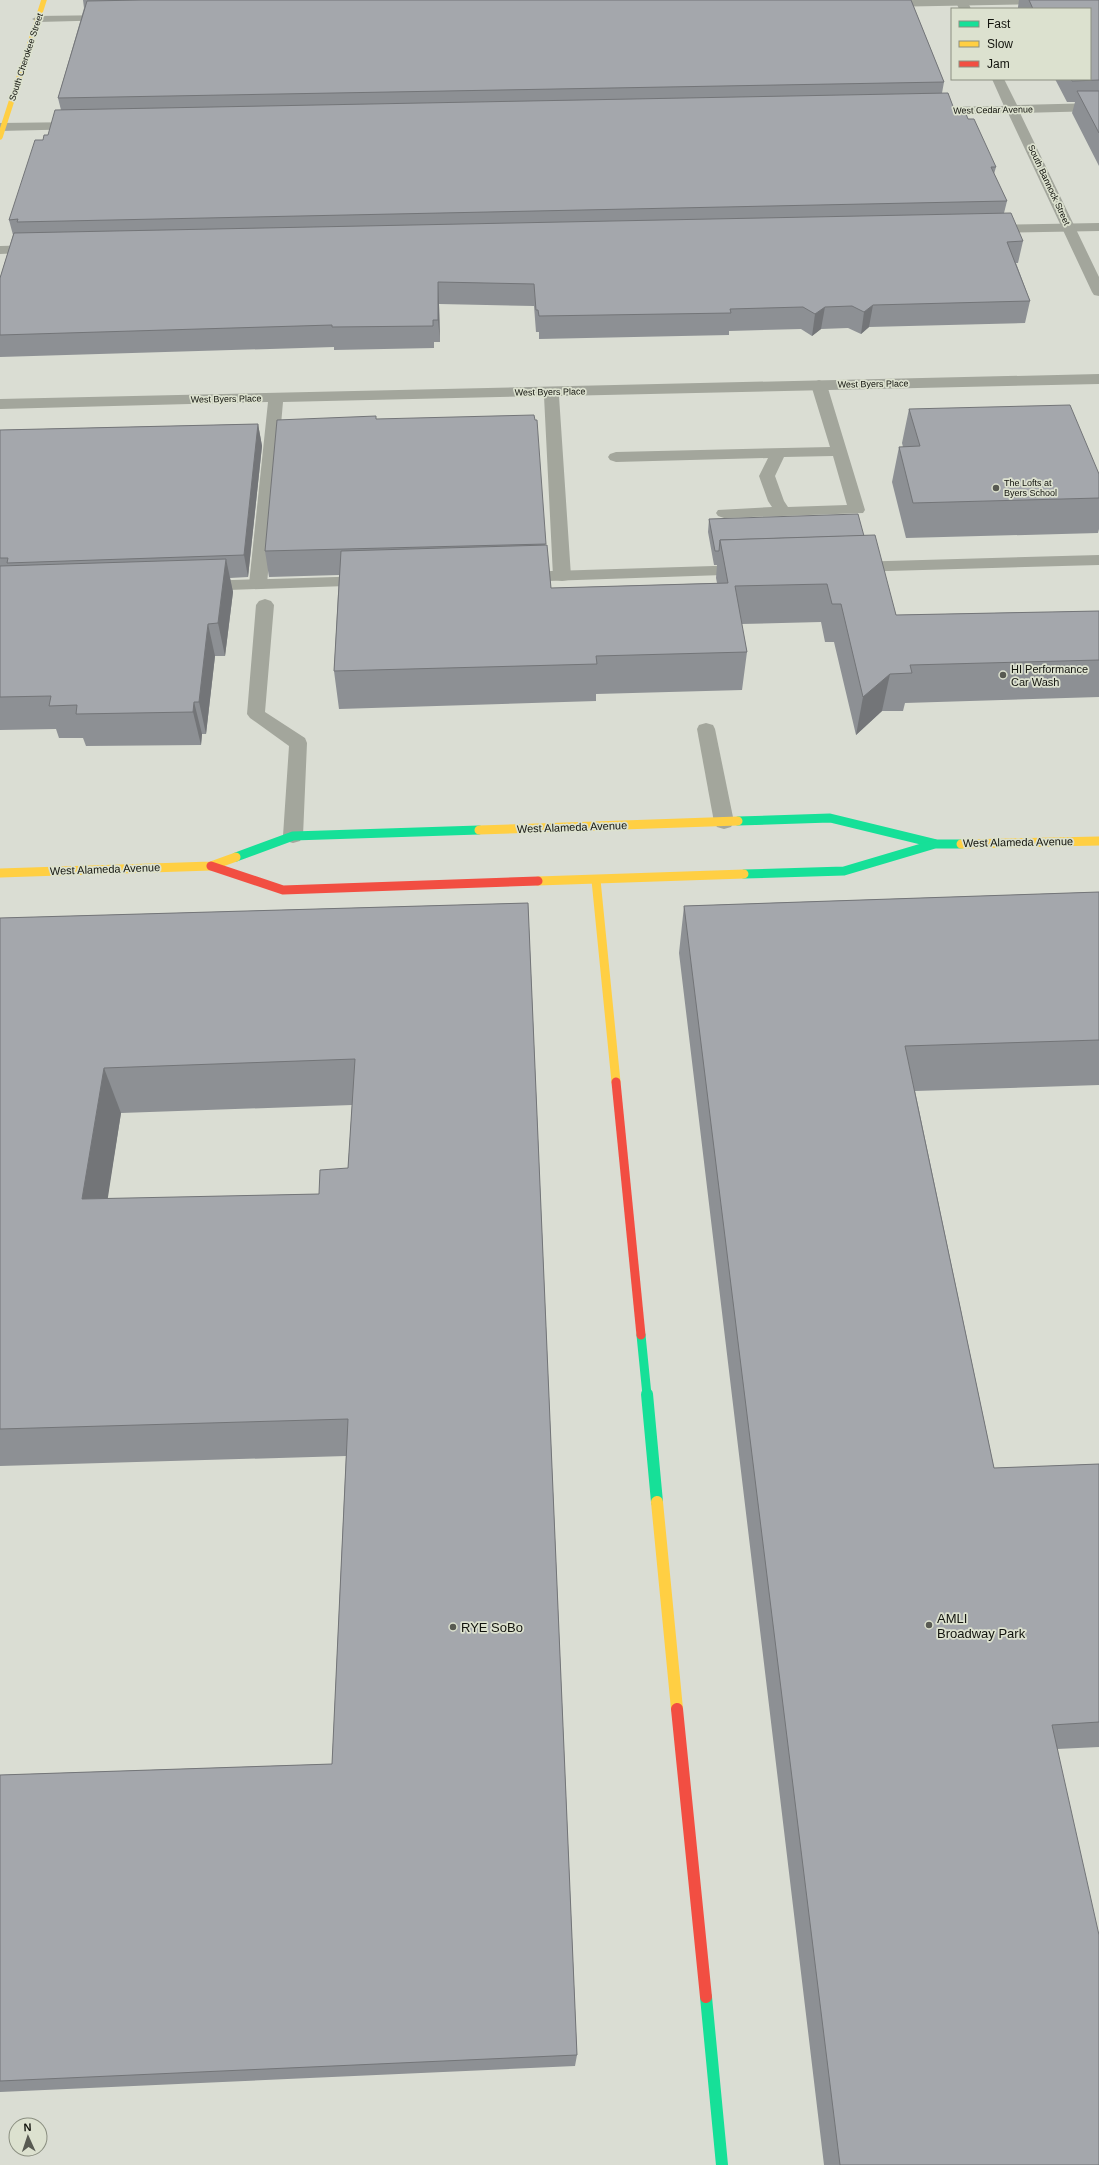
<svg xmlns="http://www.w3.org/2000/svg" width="1099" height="2165" viewBox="0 0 1099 2165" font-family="Arial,sans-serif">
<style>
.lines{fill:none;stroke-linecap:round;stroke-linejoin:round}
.lane{fill:#a3a69c;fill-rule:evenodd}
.street{fill:#a3a69c;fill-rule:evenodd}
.fast-far1{stroke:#16e098;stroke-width:9}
.fast{stroke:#16e098;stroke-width:12}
.slow-far2{stroke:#ffcf43;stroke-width:5.5}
.slow-far1{stroke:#ffcf43;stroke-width:9}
.slow{stroke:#ffcf43;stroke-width:12}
.jam-far1{stroke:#f24e42;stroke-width:9}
.jam{stroke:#f24e42;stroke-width:12}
.wall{fill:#8d9094;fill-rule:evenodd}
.shaded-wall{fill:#737578}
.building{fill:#a4a7ac;stroke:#737578;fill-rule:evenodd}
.poi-dot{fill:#585a52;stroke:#dce1cf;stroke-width:1.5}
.labels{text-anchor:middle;stroke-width:3.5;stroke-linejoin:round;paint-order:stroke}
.far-street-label{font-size:9px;fill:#12130d;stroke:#dce1cf}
.far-poi-label{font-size:9px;fill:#12130d;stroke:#dce1cf;text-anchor:start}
.poi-label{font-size:11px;fill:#12130d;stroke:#dce1cf;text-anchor:start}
.street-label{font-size:11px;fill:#12130d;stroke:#dce1cf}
.near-poi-label{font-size:13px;fill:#12130d;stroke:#dce1cf;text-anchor:start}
</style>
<rect width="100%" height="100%" fill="#daddd3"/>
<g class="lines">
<g class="lane">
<polygon points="1099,0 1099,3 884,7 878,4 884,1 915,0"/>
<polygon points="111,15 117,18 115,20 38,22 32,19 38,16"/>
<polygon points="1099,223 1099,231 987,233 980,229 987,225"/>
<polygon points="39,245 46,249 44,252 0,254 0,246"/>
<path d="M819 380 824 382 827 385 865 510 863 513 724 518 718 516 716 513 718 510 772 507 768 501 759 476 768 458 616 462 610 460 608 457 610 454 616 452 830 447 811 385 814 382ZM833 456 847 505 788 507 784 501 775 476 784 457Z"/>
<polygon points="1099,555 1099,565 853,572 847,571 845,567 847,563 853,562"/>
<polygon points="746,565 752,566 754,570 752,574 519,582 513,581 510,577 513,573 519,572"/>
<polygon points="369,576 375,577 378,581 375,585 201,591 195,590 192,586 195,582 201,581"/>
<polygon points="265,599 271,601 274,605 265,712 305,738 307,743 303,836 300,841 293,843 286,841 283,836 289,746 250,718 247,714 256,605 259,601"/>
<polygon points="706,723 713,725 715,729 734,822 731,827 724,829 717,827 714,822 697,729 699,725"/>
</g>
<g class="street">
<polygon points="955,0 967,0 971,9 959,9"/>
<polygon points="992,79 1004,79 1017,105 1099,103 1099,111 1020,113 1099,277 1099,296 1094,295 1092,292 1008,113 934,115 928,111 934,107 1004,106"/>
<polygon points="80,122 86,126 84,129 0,131 0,123"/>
<polygon points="1099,374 1099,384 559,396 571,576 568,580 562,581 556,580 553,576 544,396 283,402 267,584 264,588 258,589 252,588 249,584 268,402 0,409 0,399"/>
</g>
<g class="fast-far1">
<polyline points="738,821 830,818 937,844 961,844"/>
<polyline points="236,857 293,836 479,830"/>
<polyline points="744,874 844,871 935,844"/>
<polyline points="641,1335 647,1395"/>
</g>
<g class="fast">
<polyline points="647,1394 657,1502"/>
<polyline points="706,1997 722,2165"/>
</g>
<polyline class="slow-far2" points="0,137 44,0"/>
<g class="slow-far1">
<polyline points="479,830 738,821"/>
<polyline points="961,844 1099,841"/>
<polyline points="0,873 211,866 236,857"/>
<polyline points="596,880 616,1082"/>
<polyline points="538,881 744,874"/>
</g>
<polyline class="slow" points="657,1502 677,1709"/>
<g class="jam-far1">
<polyline points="211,866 283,890 538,881"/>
<polyline points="616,1082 641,1335"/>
</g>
<polyline class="jam" points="677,1709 706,1997"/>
</g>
<g class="wall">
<polygon points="83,0 911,0 944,82 942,93 954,109 968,119 996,167 994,174 1007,201 1004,213 1023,241 1018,263 1016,263 1030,301 1025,323 869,327 861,334 848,328 821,329 812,336 801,329 729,331 729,335 539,339 539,332 536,332 534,306 439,304 440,342 434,342 434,348 334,350 334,347 0,357 0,278 13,235 9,220 43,140 48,135 61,110 58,98 84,8"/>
<polygon points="1019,0 1099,0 1099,166 1072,113 1075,102 1067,102 1055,79 1090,79 1090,9 1018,9 1018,7"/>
<polygon points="909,409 1099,474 1099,529 1098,533 906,538 892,482 899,447 903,447 902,443"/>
<polygon points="376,419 546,545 551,588 717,583 716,578 717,565 714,565 708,532 709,519 864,536 896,615 1099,611 1099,697 905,703 903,711 882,711 856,735 834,642 825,642 821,622 741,624 747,652 742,690 596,694 596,701 339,709 334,671 339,575 269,577 265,551"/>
<polygon points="258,424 262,446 248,577 230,578 233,592 225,656 215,656 206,734 202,734 201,745 86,746 83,738 59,738 56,729 0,730 0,430"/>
<polygon points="1099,892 1099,1085 915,1091 994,1468 1099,1464 1099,1747 1057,1749 1099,2165 824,2165 679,953 684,906"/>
<path d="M528 903 577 2055 575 2066 0 2092V1775L332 1764 346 1456 0 1466V918ZM352 1105 348 1168 319 1194 107 1199 121 1113Z"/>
</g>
<g class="shaded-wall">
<polygon points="438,282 439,304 440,342 438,320"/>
<polygon points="873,305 869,327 861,334 864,312"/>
<polygon points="825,307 821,329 812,336 815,314"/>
<polygon points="258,424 262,446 248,577 244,555"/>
<polygon points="226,559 233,592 225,656 218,623"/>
<polygon points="208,624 215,656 206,734 199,702"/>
<polygon points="890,674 882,711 856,735 863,697"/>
<polygon points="194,702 202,734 201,745 193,712"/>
<polygon points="104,1068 121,1113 101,1242 82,1199"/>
</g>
<g class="building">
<polygon points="142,0 911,0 944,82 58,98 87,1"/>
<polygon points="1029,0 1099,0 1099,80 1072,81 1071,79 1090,79 1090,9 1033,9"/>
<polygon points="1077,91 1099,91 1099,133"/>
<polygon points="948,93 954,109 964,109 968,119 974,119 996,167 991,167 1007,201 17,222 18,219 9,220 35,140 43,140 44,135 48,135 55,110"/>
<polygon points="1011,213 1023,241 1007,242 1030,301 873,305 864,312 852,306 825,307 815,314 803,307 730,309 731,313 539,316 538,310 536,310 534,284 438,282 438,320 433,320 433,326 332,327 332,325 0,335 0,278 14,233"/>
<polygon points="1070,405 1099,474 1099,498 913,503 899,447 920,446 909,409"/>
<polygon points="534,415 535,420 537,420 546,544 265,551 277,420 376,416 376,419"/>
<polygon points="258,424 244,555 7,563 8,558 0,558 0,430"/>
<polygon points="858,514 864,536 720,540 719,551 715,551 709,519"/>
<polygon points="875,535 896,615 1099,611 1099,660 910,665 912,673 890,674 863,697 841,604 832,604 827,584 735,586 747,652 596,656 597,664 334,671 341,551 547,545 551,588 728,583 720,540"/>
<polygon points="226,559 218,623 208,624 199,702 194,702 193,712 76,714 77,705 49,706 51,696 0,697 0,566"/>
<polygon points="1099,892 1099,1040 905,1046 994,1468 1099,1464 1099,1722 1052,1725 1099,1935 1099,2165 840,2165 684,906"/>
<path d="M528 903 577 2055 0 2081V1775L332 1764 348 1419 0 1429V918ZM355 1059 348 1168 320 1170 319 1194 82 1199 104 1068Z"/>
</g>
<g class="poi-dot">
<circle cx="996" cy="488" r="4"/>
<circle cx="1003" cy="675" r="4"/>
<circle cx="929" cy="1625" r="4"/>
<circle cx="453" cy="1627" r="4"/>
</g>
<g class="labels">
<g class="far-street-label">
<text transform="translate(26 57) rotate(-72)" y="3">South Cherokee Street</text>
<text transform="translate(993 110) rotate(-1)" y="3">West Cedar Avenue</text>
<text transform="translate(1049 185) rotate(65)" y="3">South Bannock Street</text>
<text transform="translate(873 384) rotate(-1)" y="3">West Byers Place</text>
<text transform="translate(550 392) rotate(-1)" y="3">West Byers Place</text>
<text transform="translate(226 399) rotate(-1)" y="3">West Byers Place</text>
</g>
<g class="far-poi-label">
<text x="1004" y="486">The Lofts at<tspan x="1004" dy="10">Byers School</tspan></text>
</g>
<g class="poi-label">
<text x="1011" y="673">HI Performance<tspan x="1011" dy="13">Car Wash</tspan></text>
</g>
<g class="street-label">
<text transform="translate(572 827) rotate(-2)" y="4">West Alameda Avenue</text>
<text transform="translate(1018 842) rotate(-1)" y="4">West Alameda Avenue</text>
<text transform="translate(105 869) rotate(-2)" y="4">West Alameda Avenue</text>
</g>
<g class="near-poi-label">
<text x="937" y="1623">AMLI<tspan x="937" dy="15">Broadway Park</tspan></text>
<text x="461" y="1632">RYE SoBo</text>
</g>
</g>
<rect x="951" y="8" width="140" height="72" fill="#dce1cf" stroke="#8b8f81"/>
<rect x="959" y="21" width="20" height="6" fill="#16e098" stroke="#8b8f81"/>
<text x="987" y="28" font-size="12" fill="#12130d">Fast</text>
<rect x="959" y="41" width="20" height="6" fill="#ffcf43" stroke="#8b8f81"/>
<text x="987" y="48" font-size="12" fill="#12130d">Slow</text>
<rect x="959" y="61" width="20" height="6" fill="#f24e42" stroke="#8b8f81"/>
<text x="987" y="68" font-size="12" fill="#12130d">Jam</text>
<g transform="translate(28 2137) rotate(357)"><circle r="19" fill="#dce1cf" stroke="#8b8f81"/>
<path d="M0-3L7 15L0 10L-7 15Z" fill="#585a52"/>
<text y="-6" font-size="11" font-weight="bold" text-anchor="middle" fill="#12130d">N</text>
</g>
</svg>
